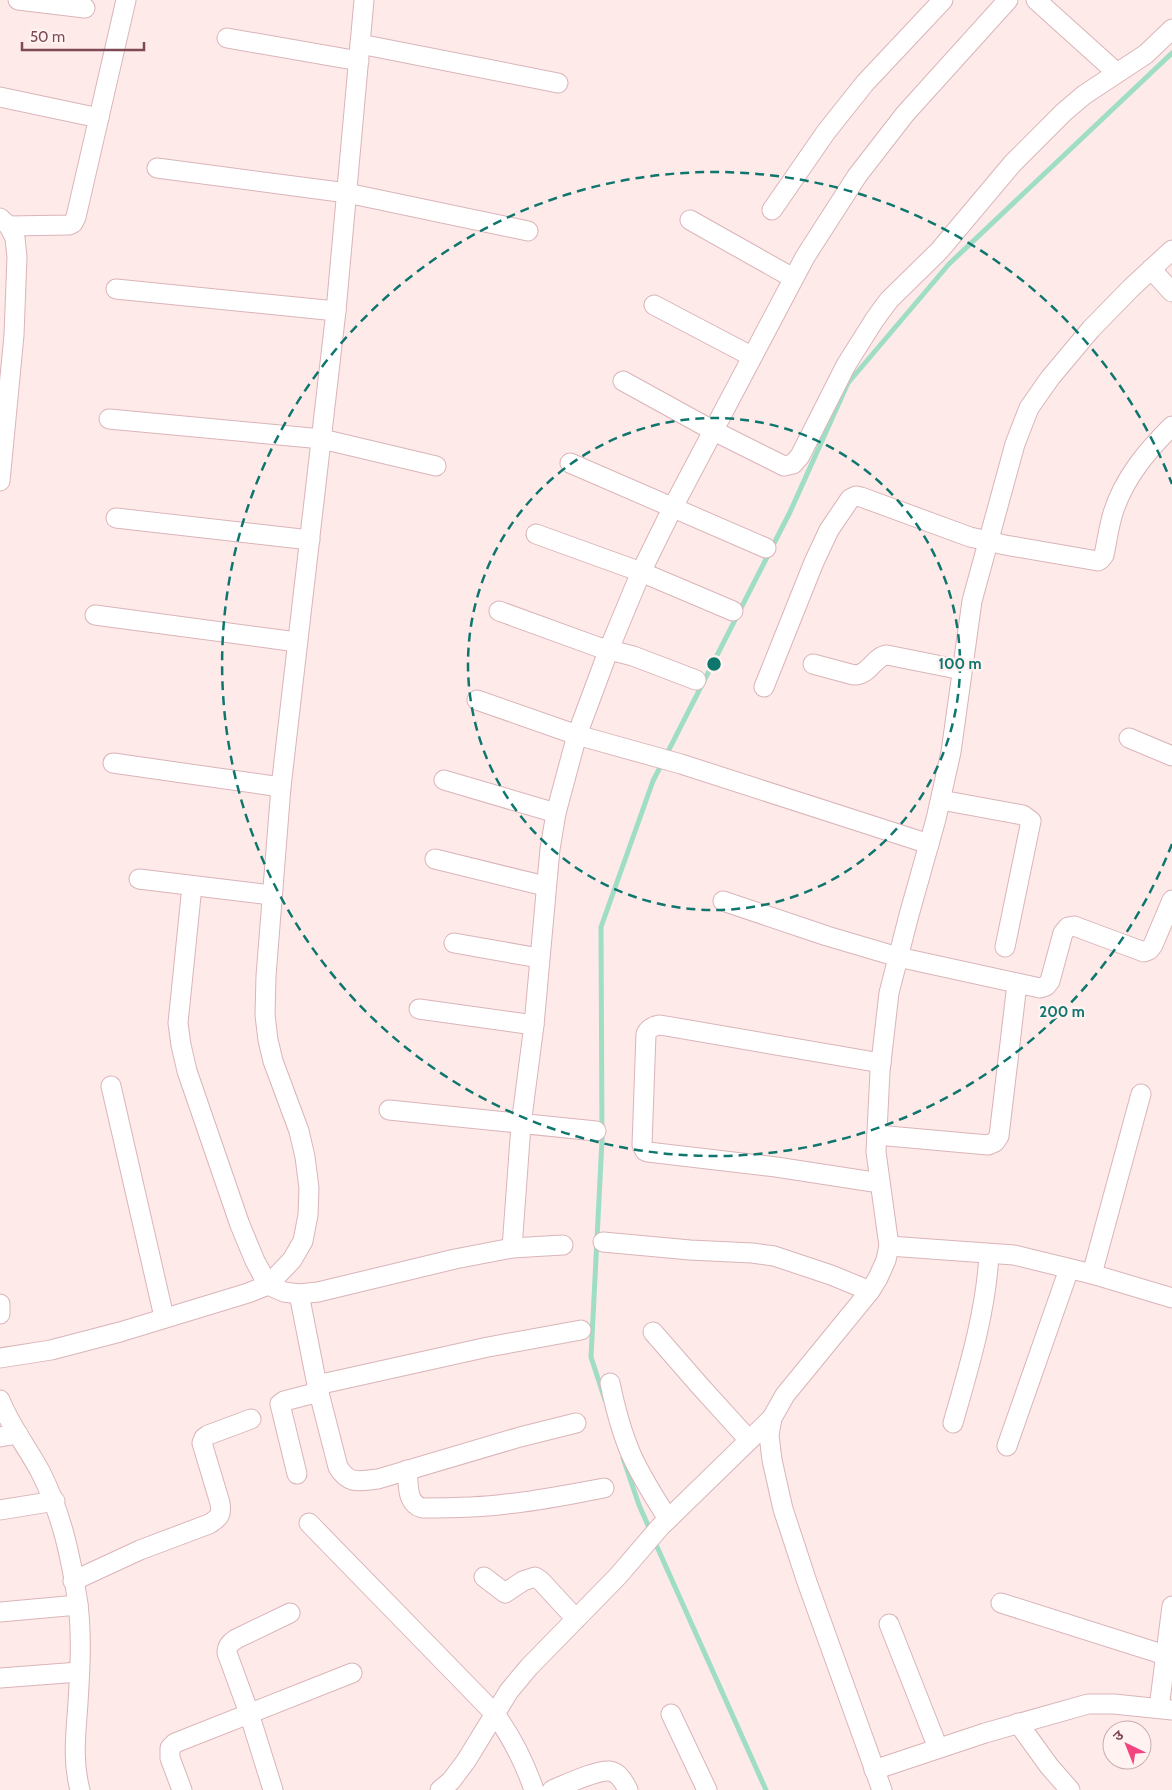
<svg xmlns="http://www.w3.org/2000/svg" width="1172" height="1790" viewBox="0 0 1172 1790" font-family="Cabin,'Noto Sans Devanagari',sans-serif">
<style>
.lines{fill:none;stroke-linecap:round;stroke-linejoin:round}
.stream{stroke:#9fdec4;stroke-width:5}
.street-casing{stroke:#dab4b9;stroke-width:21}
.street{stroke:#fff;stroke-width:19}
.ring{fill:none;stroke:#0f766e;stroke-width:2.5;stroke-dasharray:9 6}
.centre{fill:#0f766e;stroke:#fff2f1;stroke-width:2.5}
.ring-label{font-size:15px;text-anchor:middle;font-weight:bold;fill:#0f766e;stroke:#fff2f1;stroke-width:5;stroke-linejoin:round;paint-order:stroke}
</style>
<rect width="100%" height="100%" fill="#feeae9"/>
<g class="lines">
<g class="stream">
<polyline points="605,1400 591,1357 602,1140 601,927 653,781 790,512 848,383 949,264 1172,53"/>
<polyline points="623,1458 639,1505 651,1532"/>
<polyline points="654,1540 766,1790"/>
</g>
<g class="street-casing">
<g id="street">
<polyline points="18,0 85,8"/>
<polyline points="1036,0 1117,73"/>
<polyline points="227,38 359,61"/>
<polyline points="360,44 558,83"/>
<polyline points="0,97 99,118"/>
<polyline points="157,168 347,193 528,231"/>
<polyline points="772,210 826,132 865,83 943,0"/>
<polyline points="690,220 793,278"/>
<polyline points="9,226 69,225 73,223 76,217 126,0"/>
<polyline points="1151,269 1172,292"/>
<polyline points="116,289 336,311"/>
<polyline points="654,305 751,356"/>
<polyline points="623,381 712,430 784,466 793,464 800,456 846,365 875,319 889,300 939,251 1012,164 1064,112 1084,95 1146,54 1172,29"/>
<polyline points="109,419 322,439 436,466"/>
<polyline points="570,463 766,548"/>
<polyline points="0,481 14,335 17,257 15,238 9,226 0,218"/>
<polyline points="116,518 310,540"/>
<polyline points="536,534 641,572 733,611"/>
<polyline points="499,611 598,647 633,656 696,680"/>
<polyline points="95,615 297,642"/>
<path d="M813 664 854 675C870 675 873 657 887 655L962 670"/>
<path d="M764 687 814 562 829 530 850 499 856 496 861 497 970 537 1005 545 1098 561 1101 559 1104 555C1107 541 1109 526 1113 513 1124 478 1147 451 1172 426"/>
<polyline points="477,700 577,735 681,764 929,844"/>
<polyline points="1129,738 1172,756"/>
<polyline points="113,763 281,787"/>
<polyline points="444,780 556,813"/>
<polyline points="941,800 1023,815 1031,821 1005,947"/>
<polyline points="435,859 545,886"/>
<polyline points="139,879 271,895"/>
<polyline points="192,886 178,1023 181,1045 187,1071 240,1225 255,1261 268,1285 284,1292 299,1294 318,1292 455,1259 512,1248 563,1245"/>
<polyline points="723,901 827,936 898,957 1040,988 1046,986 1050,981 1063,933 1068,927 1074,926 1144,952 1149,950 1153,945 1172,900"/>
<polyline points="454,943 539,958"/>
<polyline points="419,1009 534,1025"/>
<polyline points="111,1086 164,1317"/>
<polyline points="389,1110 596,1131"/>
<polyline points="877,1135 988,1145 995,1142 999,1136 1017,984"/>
<path d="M880 1183 776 1167 648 1152 645 1151 642 1145 646 1034C649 1028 653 1026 660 1025L881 1063"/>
<polyline points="603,1242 690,1250 752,1253 774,1256 831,1275 870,1291"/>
<polyline points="889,1246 1014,1255 1092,1274 1172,1298"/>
<polyline points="512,1248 521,1125 534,1025 550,849 556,813 577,735 609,649 641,572 673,507 805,257 857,176 905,114 1008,0"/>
<polyline points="1092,1274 1141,1094"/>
<path d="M299 1294 317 1385 338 1467C349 1485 359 1481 378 1479L520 1437 576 1423"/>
<polyline points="0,1304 0,1314"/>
<polyline points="653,1332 700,1386 749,1440"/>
<polyline points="0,1358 51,1350 120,1332 248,1293 268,1285 292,1260 303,1241 308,1215 309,1188 305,1157 299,1131 273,1061 268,1040 265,1015 266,976 281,787 336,311 364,0"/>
<path d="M610 1383C615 1407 621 1431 631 1454 641 1477 655 1498 668 1519"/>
<polyline points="317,1385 488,1347 581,1330"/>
<path d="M0 1400C10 1426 28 1448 41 1473 62 1515 71 1557 78 1604 82 1637 80 1670 78 1703 76 1733 72 1760 80 1790"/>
<path d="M953 1423C969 1367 986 1312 989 1254"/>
<polyline points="0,1437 18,1434"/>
<polyline points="1007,1446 1069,1269"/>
<path d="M407 1470C409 1485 406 1503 422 1508 450 1508 478 1508 506 1504 539 1501 571 1494 604 1488"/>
<polyline points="297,1474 280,1404 284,1401 319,1392"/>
<polyline points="0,1510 55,1501"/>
<path d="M309 1523 495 1714C513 1739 524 1761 534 1790"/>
<polyline points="484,1577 505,1593 523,1581 535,1577 541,1581 576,1619"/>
<path d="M73 1581 140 1550 209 1524C219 1518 222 1515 220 1503L202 1443 204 1438 208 1435 251 1419"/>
<polyline points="1001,1603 1165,1655"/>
<polyline points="0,1612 78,1605"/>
<polyline points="889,1624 938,1748"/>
<polyline points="0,1678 79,1672"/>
<polyline points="1159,1708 1172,1606"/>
<polyline points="671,1714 707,1790"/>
<polyline points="1018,1723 1049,1766 1070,1790"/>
<polyline points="874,1770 985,1733 1088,1704 1114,1704 1172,1710"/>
<polyline points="182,1790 170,1758 170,1748 175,1743 352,1673"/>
<path d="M273 1790 249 1713 227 1653C227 1646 230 1643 236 1639L290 1613"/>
<polyline points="440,1790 451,1781 466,1761 509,1691 529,1667 618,1576 660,1527 772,1418"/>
<path d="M552 1790C565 1785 596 1770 609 1771 619 1772 624 1782 628 1790"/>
<polyline points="882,1790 807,1582 783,1509 772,1460 769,1435 772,1418 785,1395 870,1291 878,1278 886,1260 889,1246 876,1152 880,1071 889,993 909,915 936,819 951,752 972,601 1015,444 1029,408 1050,378 1091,329 1131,288 1172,250"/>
</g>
</g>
<use href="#street" class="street"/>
</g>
<g class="ring">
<circle cx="714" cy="664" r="246"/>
<path d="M1172 844A492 492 0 1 1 1172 484"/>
</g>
<circle cx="714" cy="664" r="8" class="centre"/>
<g class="ring-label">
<text x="960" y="669">100 m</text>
<text x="1062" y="1017">200 m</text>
</g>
<g transform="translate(1127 1745) rotate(317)"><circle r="24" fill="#fff2f1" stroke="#cbaeb2"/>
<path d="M0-4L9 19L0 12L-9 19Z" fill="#f34381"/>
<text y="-8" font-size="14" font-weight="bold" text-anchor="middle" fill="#7d4954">उ</text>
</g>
<path d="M22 42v8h122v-8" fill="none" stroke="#7d4954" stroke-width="2.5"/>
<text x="30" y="42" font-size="15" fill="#7d4954" stroke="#fff2f1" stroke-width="4" paint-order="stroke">50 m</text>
</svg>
